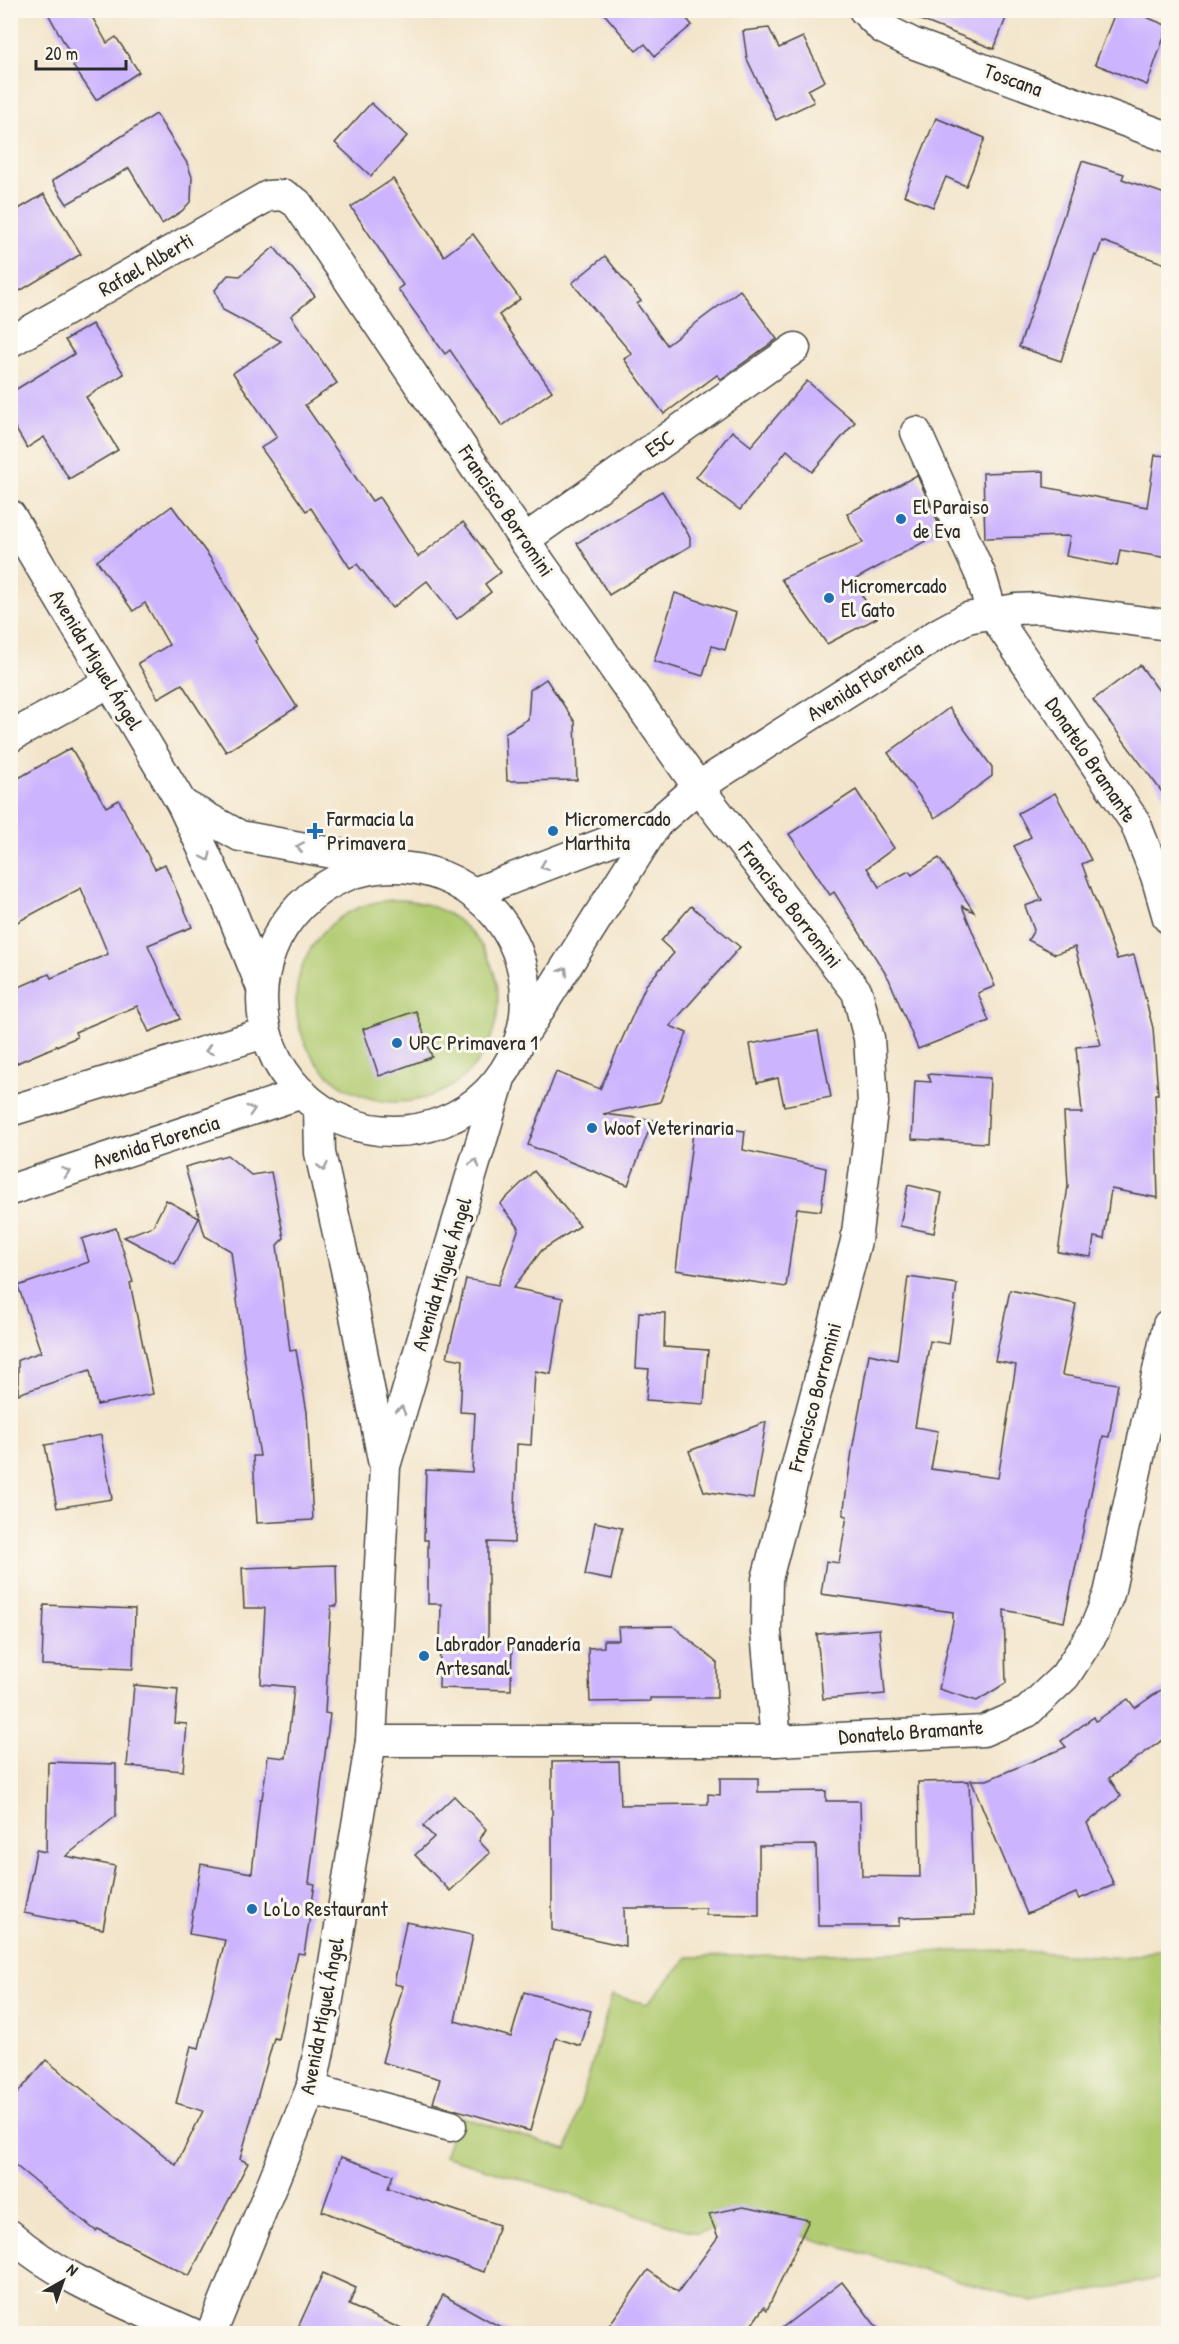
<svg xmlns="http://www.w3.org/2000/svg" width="1179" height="2344" viewBox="0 0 1179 2344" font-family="'Patrick Hand',sans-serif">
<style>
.green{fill:#b1cb71;stroke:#6e7b4e;stroke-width:1.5}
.building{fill:#ccb4fe}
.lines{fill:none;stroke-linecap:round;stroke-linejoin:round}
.minor-casing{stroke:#494743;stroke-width:33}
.minor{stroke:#fff;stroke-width:30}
.oneway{stroke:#a0a0a0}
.poi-dot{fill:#1f6fb2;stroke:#fbf7ec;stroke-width:2}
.labels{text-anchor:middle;stroke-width:6;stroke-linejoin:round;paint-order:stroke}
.street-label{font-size:21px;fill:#2b2b2b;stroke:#fbf7ec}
.poi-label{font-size:21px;fill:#2b2b2b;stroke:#fbf7ec;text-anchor:start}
</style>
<rect width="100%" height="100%" fill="#fbf7ec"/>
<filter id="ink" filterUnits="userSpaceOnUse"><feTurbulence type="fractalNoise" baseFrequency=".0167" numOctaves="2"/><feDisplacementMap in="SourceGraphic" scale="12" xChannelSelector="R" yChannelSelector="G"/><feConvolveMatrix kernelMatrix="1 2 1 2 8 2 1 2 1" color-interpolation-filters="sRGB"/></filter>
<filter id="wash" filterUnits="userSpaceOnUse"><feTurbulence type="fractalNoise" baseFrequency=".008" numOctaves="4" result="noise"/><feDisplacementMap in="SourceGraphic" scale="24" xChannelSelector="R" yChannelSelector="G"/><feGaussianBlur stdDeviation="1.35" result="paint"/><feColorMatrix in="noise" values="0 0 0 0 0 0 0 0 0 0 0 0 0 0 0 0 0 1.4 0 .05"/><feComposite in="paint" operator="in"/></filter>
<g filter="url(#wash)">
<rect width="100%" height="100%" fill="#f3e5cb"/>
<g class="green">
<circle cx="397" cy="1001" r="101"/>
<polygon points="1168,1947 1168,2277 1033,2302 753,2222 697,2233 444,2156 459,2116 567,2150 612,1995 647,2004 688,1957 1008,1950 1125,1958"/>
</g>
<g id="blocks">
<g class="building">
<polygon points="46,10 88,10 107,43 116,37 139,72 96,100 73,66 76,64"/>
<polygon points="601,10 679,10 692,25 655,56 645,44 636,51"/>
<polygon points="904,10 1009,10 994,49 903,13"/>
<polygon points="1116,10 1129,10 1168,26 1147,85 1095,64"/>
<polygon points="769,28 779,48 803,37 825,81 808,90 814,102 776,120 747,59 743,31"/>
<polygon points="371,103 407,136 371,176 335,143"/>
<polygon points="156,114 187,163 192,177 191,201 182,211 162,224 129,168 67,204 52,181"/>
<polygon points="936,118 985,138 966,186 946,177 933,207 904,195"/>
<polygon points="1082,161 1124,174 1122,179 1168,195 1168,265 1102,241 1097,256 1095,255 1061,361 1019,347"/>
<polygon points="393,179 444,256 473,234 520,299 499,315 552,391 502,426 450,350 445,354 398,289 403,285 351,207"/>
<polygon points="44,194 81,254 10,297 10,214"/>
<polygon points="274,247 315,296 291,316 337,383 305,405 372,501 379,497 418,557 463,522 501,572 485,584 491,592 457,619 427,581 392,608 357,564 350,568 311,508 306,511 261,448 277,437 233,373 281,341 223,310 215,290 228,275 240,276"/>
<polygon points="605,256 641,301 637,304 667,345 740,290 777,339 721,379 717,375 664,414 624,359 632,354 572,283"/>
<polygon points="92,324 124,374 86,397 118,450 69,479 44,437 27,448 10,419 10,393 74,354 65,340"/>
<polygon points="807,381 855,422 812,472 787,450 740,510 696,477 732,431 751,446"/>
<polygon points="1155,455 1168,456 1168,558 1120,550 1117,566 1066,556 1070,536 985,538 983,473 1044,471 1044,487 1147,507"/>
<polygon points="917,475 942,532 852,581 877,618 827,644 781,579 863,543 847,514"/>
<polygon points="662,491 690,537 690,546 609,595 577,543"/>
<polygon points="172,506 211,559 258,639 255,641 297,707 226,752 182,684 158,698 138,663 169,645 145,603 133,611 97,561"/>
<polygon points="675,593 736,613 725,650 712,646 703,676 654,661"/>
<polygon points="1140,665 1168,703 1168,800 1093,700"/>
<polygon points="546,679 575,722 577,780 507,781 505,733 528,719 530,690"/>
<polygon points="949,708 992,767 992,776 935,818 888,753"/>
<polygon points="71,748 106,807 119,800 155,869 165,864 192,927 148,945 180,1019 149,1032 137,1006 75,1032 77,1037 10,1066 10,991 49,974 51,978 108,954 81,888 10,926 10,783"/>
<polygon points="856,790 894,848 867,868 879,887 909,871 912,875 939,858 974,912 962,906 995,986 978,993 989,1021 918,1049 889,979 834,892 830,895 789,834"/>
<polygon points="1055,793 1091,860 1082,864 1117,959 1134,955 1153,1028 1158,1094 1155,1094 1158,1198 1111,1189 1104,1239 1094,1237 1091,1257 1058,1252 1068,1186 1064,1113 1082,1113 1076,1047 1101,1045 1075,947 1055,954 1028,940 1034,930 1025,906 1042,900 1014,846 1031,837 1018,813"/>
<polygon points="691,906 740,947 670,1026 687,1033 660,1102 603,1114 653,1120 628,1185 528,1145 556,1072 600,1089 646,985 674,953 661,941"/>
<polygon points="416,1011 432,1057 379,1076 363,1029"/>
<polygon points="818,1031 831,1097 784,1106 778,1078 757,1083 750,1044"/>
<polygon points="928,1074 990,1078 987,1143 912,1139 915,1081 931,1082"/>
<polygon points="694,1125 745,1131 743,1150 826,1168 821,1211 797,1208 786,1287 676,1270"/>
<polygon points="227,1155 251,1175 271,1172 284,1238 277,1245 290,1351 296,1350 307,1412 313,1520 257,1523 253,1456 260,1456 245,1364 231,1251 205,1236 185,1167"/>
<polygon points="534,1171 580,1226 542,1250 513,1288 563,1298 551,1374 535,1371 531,1445 517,1444 514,1543 488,1542 488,1642 512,1643 511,1690 439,1688 441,1604 428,1604 428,1540 424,1540 426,1470 472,1472 475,1413 460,1412 463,1360 447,1357 466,1279 498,1285 519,1228 500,1204"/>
<polygon points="908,1185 942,1193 934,1233 900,1226"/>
<polygon points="166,1200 199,1218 175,1264 124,1237 153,1226"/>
<polygon points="116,1228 133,1282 130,1283 153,1394 97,1405 90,1370 18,1394 18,1360 41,1352 18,1286 89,1262 82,1239"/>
<polygon points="908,1277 957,1284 949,1344 930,1341 915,1427 938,1431 931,1469 998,1478 1016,1365 995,1361 1010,1290 1076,1304 1062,1375 1118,1384 1109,1437 1103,1436 1064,1622 1004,1610 1006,1683 977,1701 939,1689 953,1621 953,1612 821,1594 826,1561 839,1563 847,1516 843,1515 852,1451 869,1354 897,1360"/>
<polygon points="639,1312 665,1313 664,1347 708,1350 704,1404 646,1400 649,1369 636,1368"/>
<polygon points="766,1422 753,1499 704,1491 689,1451"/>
<polygon points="101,1435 112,1499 57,1508 45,1445"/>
<polygon points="595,1522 622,1528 611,1580 585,1575"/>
<polygon points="336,1565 337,1606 331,1606 325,1713 330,1714 309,1883 315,1884 304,1954 298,1953 278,2039 274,2038 240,2159 248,2163 189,2276 98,2229 96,2231 10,2161 10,2102 46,2060 176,2165 203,2111 176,2103 191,2046 199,2048 225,1940 189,1934 201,1864 252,1873 260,1799 262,1799 268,1756 286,1758 294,1687 261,1684 265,1608 244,1608 242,1568"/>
<polygon points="44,1605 135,1609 133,1669 42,1665"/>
<polygon points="673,1626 717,1663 717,1698 650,1698 650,1701 590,1702 588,1648 604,1647 604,1640 619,1640 618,1627"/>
<polygon points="879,1629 885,1694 823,1699 817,1634"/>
<polygon points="134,1685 178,1689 175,1723 187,1724 183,1771 127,1766"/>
<polygon points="1168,1685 1168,1736 1109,1778 1121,1796 1087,1823 1114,1885 1079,1899 1076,1893 1027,1914 971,1780 987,1780 1066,1747 1061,1741 1094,1717 1096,1721 1128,1699 1135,1708"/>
<polygon points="619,1761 621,1805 708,1804 708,1794 720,1795 720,1778 758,1778 758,1792 826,1791 826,1801 860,1801 862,1876 920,1877 918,1782 969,1781 974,1915 899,1918 899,1926 818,1926 816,1845 759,1846 759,1916 706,1915 706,1908 624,1908 625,1946 552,1930 552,1762"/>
<polygon points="48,1762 116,1764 116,1816 66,1856 115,1866 103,1929 24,1913 36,1850 46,1852"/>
<polygon points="454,1796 486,1829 479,1841 490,1853 450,1891 415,1855 434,1837 423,1826"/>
<polygon points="406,1922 473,1935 455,2021 511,2037 524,1992 591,2011 581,2046 556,2038 530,2131 433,2103 440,2079 382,2062 403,1986 394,1984"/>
<polygon points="341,2157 393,2175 388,2188 499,2225 484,2272 442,2258 322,2211"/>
<polygon points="743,2207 809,2220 767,2310 764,2307 745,2334 603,2334 648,2270 678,2292 718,2237 709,2214"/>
<polygon points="323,2273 356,2288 349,2305 412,2334 295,2334"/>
<polygon points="842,2282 882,2334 774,2334"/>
<polygon points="443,2295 513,2334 422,2334"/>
</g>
</g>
</g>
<g filter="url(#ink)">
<use href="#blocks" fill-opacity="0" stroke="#494743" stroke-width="1.5"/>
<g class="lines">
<g class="minor-casing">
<g id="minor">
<polyline points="864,10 882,28 912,43 1168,137"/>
<polyline points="10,342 268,196 284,195 297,203 524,540 698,787 857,992 869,1038 873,1103 856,1241 767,1579 766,1632 776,1741"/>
<polyline points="916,432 981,576 992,613 1135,822 1156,876 1168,918"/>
<polyline points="10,515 182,804 228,903 262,988"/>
<polyline points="524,540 795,348"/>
<polyline points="10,737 108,683"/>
<polyline points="182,804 240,836 381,862"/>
<circle cx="394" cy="999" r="132"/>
<polyline points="474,893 657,823"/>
<polyline points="527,1029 657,823 698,787 941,632 967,618 1016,609 1040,608 1168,625"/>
<polyline points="319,1109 320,1153 346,1269 383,1460"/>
<polyline points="10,1111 265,1033"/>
<polyline points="10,1190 302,1093"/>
<polyline points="371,1741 776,1741 983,1731 1027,1712 1065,1676 1094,1631 1109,1594 1168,1325"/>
<polyline points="311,2089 451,2126"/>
<path d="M10 2235C62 2281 131 2305 193 2334"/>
<polyline points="211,2334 311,2089 321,2041 371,1741 385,1466 499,1082"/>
</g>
</g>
<use href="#minor" class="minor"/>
</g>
<defs><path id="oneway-chevron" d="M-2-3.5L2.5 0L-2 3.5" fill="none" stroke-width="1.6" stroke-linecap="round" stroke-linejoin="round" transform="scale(1.5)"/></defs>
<g class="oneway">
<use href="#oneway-chevron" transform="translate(300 847) rotate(-169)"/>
<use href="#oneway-chevron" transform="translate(207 857) rotate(65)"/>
<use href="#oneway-chevron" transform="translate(544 866) rotate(159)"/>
<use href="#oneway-chevron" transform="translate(564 971) rotate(-58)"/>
<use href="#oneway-chevron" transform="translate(209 1050) rotate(163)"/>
<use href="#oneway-chevron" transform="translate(251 1110) rotate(-18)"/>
<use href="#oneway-chevron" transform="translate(475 1163) rotate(-73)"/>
<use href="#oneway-chevron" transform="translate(323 1167) rotate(77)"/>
<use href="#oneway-chevron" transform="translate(66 1172) rotate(-18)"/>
<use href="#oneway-chevron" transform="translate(401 1410) rotate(-73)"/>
</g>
</g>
<g class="poi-dot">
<circle cx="901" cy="519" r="6"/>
<circle cx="829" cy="598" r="6"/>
<path d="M312 822h6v6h6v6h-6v6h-6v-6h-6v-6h6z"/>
<circle cx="553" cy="831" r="6"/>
<circle cx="397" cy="1043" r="6"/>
<circle cx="592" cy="1128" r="6"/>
<circle cx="424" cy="1656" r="6"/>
<circle cx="252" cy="1909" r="6"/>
</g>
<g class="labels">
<g class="street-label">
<text transform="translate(1013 80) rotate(20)" y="7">Toscana</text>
<text transform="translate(146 265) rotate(-30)" y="7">Rafael Alberti</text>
<text transform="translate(660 444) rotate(-35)" y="7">E5C</text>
<text transform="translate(506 511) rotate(56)" y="7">Francisco Borromini</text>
<text transform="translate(96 660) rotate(59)" y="7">Avenida Miguel Ángel</text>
<text transform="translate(865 681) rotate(-32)" y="7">Avenida Florencia</text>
<text transform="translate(1091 760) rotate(56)" y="7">Donatelo Bramante</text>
<text transform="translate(790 905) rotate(52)" y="7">Francisco Borromini</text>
<text transform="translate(156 1142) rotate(-18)" y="7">Avenida Florencia</text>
<text transform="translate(442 1274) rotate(-73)" y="7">Avenida Miguel Ángel</text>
<text transform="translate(815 1397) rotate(-75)" y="7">Francisco Borromini</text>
<text transform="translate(911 1732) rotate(-4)" y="7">Donatelo Bramante</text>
<text transform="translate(322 2016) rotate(-79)" y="7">Avenida Miguel Ángel</text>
</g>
<g class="poi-label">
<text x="913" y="514">El Paraiso<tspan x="913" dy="24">de Eva</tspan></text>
<text x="841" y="593">Micromercado<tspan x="841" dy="24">El Gato</tspan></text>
<text x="327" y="826">Farmacia la<tspan x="327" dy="24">Primavera</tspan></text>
<text x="565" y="826">Micromercado<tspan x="565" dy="24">Marthita</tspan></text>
<text x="409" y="1050">UPC Primavera 1</text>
<text x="604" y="1135">Woof Veterinaria</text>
<text x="436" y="1651">Labrador Panadería<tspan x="436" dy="24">Artesanal</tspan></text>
<text x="264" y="1916">Lo'Lo Restaurant</text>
</g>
</g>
<rect width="1179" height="2344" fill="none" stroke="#fbf7ec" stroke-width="36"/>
<g transform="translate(63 2281) rotate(40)" stroke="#fbf7ec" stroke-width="4.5" paint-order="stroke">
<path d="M0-4.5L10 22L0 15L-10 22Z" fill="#2b2b2b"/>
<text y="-9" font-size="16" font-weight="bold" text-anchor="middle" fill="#2b2b2b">N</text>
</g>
<path d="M36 60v9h90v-9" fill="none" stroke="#2b2b2b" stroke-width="3"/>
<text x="45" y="60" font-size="18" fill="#2b2b2b" stroke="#fbf7ec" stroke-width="4.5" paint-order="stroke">20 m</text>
</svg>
